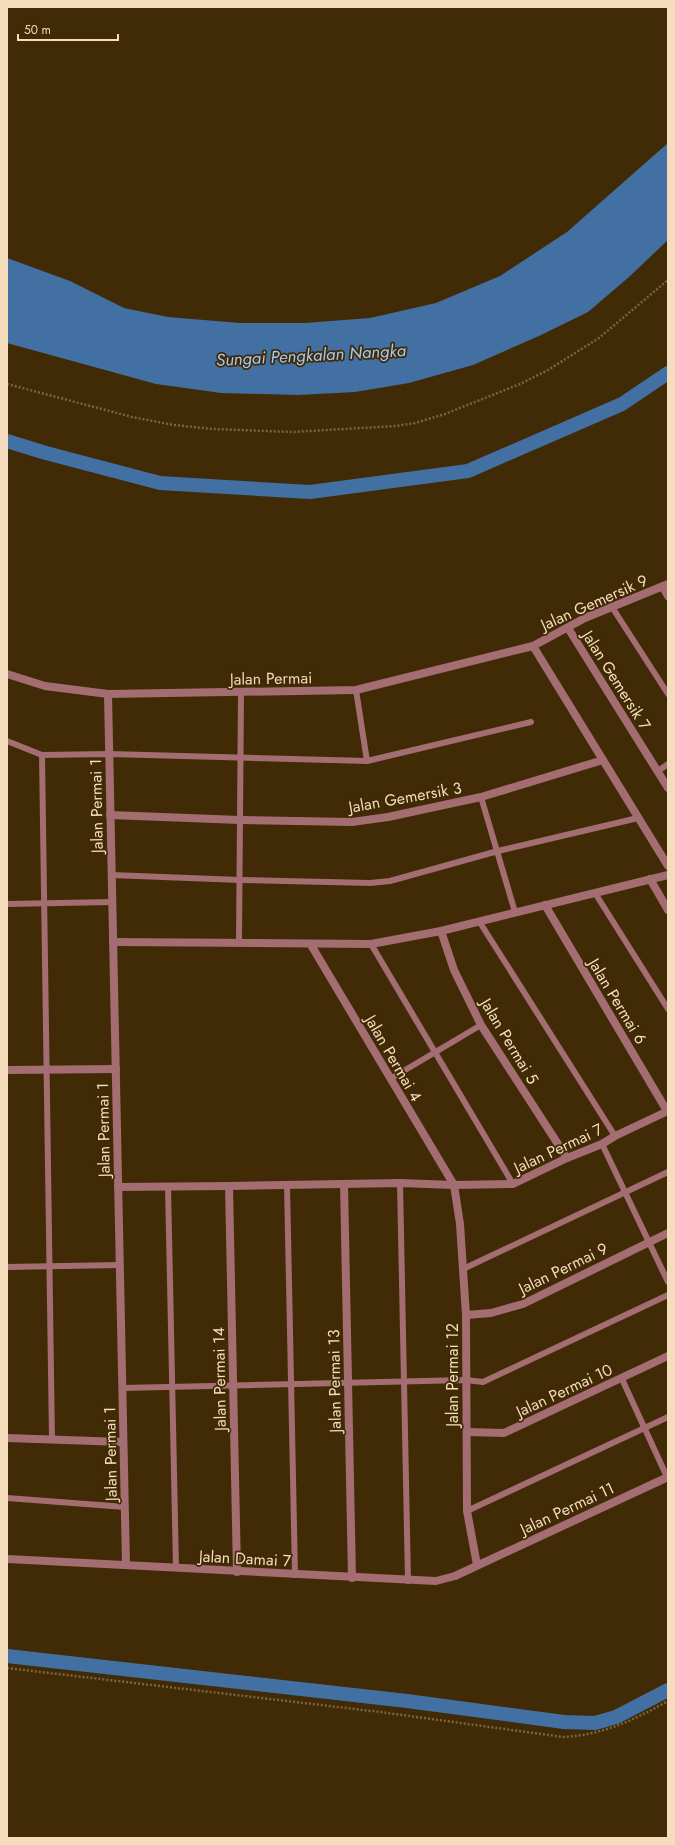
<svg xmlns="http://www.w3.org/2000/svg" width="675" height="1845" viewBox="0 0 675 1845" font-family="Jost,sans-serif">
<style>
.water{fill:#4370a2}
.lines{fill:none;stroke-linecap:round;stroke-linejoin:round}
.canal{stroke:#4370a2;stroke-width:14}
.path{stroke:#7b6441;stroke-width:2.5;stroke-dasharray:2 2;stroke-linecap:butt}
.service{stroke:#a36d72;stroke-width:6}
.minor{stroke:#a36d72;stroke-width:8}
.labels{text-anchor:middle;stroke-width:3.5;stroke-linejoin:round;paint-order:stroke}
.street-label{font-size:16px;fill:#f5dcbd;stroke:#412a06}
.water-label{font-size:17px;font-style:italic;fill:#a4caf6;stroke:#412a06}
</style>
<rect width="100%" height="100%" fill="#412a06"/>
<polygon class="water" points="668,143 668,240 629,277 588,312 539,336 473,365 409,383 355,392 298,395 221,393 156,384 7,343 7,258 70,281 124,308 168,317 240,323 305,323 370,318 436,303 500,276 567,232"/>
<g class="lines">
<g class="canal">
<polyline points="7,441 46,453 160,483 310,492 468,471 622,404 668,373"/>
<polyline points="7,1656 407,1701 564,1722 595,1723 616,1717 668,1690"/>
</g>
<g class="path">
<polyline points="7,384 132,417 174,425 213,429 292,432 396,426 415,423 445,414 520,384 548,370 599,338 668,280"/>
<path d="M7 1668 380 1712 563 1737C603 1735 634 1720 668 1701"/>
</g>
<g class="service">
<polyline points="612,607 668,694"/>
<polyline points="356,690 367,761"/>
<polyline points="7,741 42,755 109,754 367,761 531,722"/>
<polyline points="42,755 52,1440"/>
<polyline points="658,771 668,764"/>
<polyline points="481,797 515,912"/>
<polyline points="111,875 240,880 370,883 390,881 498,851 638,818"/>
<polyline points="595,893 668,1009"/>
<polyline points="7,904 112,902"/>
<polyline points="479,921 615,1136"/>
<polyline points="239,943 241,692"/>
<polyline points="371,944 513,1184"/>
<polyline points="390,1079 481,1025"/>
<polyline points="602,1144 668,1282"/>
<polyline points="400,1183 408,1581"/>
<polyline points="287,1185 295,1575"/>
<polyline points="168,1186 176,1568"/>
<polyline points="7,1267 120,1265"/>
<polyline points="463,1269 668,1172"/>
<polyline points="622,1379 667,1477"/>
<polyline points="122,1388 466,1380 483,1382 668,1295"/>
<polyline points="7,1498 125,1507"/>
<polyline points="467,1511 668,1417"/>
</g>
<g class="minor">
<polyline points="663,587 668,596"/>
<polyline points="568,628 668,788"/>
<polyline points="533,646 668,866"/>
<polyline points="7,674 45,686 108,694 356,690 533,646 585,618 668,584"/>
<polyline points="108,694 126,1565"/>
<polyline points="110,815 240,820 352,822 388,817 481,797 603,760"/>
<polyline points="650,879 668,910"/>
<polyline points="545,905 667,1111"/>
<polyline points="441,931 454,970 481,1025 567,1158"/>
<polyline points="113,942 371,944 441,931 668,875"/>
<polyline points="311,945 454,1185 460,1224 466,1315 467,1511 477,1565"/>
<polyline points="7,1070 116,1069"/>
<polyline points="344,1184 352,1578"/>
<polyline points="229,1186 237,1572"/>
<polyline points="118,1187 229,1186 400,1183 454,1185 513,1184 567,1158 602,1144 615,1136 668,1111"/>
<polyline points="466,1315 491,1313 523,1304 668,1233"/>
<polyline points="467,1432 504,1433 668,1356"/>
<polyline points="7,1438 123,1442"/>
<polyline points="7,1559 436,1581 455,1576 668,1477"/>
</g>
</g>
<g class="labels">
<g class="street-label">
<text transform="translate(594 602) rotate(-24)" y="6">Jalan Gemersik 9</text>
<text transform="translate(271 678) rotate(-1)" y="6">Jalan Permai</text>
<text transform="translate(617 680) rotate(58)" y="6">Jalan Gemersik 7</text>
<text transform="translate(405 797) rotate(-10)" y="6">Jalan Gemersik 3</text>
<text transform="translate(96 806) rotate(-91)" y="6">Jalan Permai 1</text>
<text transform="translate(618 1001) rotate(59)" y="6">Jalan Permai 6</text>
<text transform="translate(510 1041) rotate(59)" y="6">Jalan Permai 5</text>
<text transform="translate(394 1058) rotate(60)" y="6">Jalan Permai 4</text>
<text transform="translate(103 1130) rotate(-91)" y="6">Jalan Permai 1</text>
<text transform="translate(558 1148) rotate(-25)" y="6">Jalan Permai 7</text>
<text transform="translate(563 1268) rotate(-26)" y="6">Jalan Permai 9</text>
<text transform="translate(452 1375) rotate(-90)" y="6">Jalan Permai 12</text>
<text transform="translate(219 1379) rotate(-91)" y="6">Jalan Permai 14</text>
<text transform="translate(334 1381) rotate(-91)" y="6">Jalan Permai 13</text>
<text transform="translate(564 1390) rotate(-25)" y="6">Jalan Permai 10</text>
<text transform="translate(110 1454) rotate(-91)" y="6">Jalan Permai 1</text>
<text transform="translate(567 1508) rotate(-25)" y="6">Jalan Permai 11</text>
<text transform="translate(245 1558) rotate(3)" y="6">Jalan Damai 7</text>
</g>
<g class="water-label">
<text transform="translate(311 355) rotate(-3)" y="6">Sungai Pengkalan Nangka</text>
</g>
</g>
<rect width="675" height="1845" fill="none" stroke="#f5dcbd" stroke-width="16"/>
<path d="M18 34v6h100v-6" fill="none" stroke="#f5dcbd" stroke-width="2"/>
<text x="24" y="34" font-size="12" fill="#f5dcbd" stroke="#412a06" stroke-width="3" paint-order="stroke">50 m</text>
</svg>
